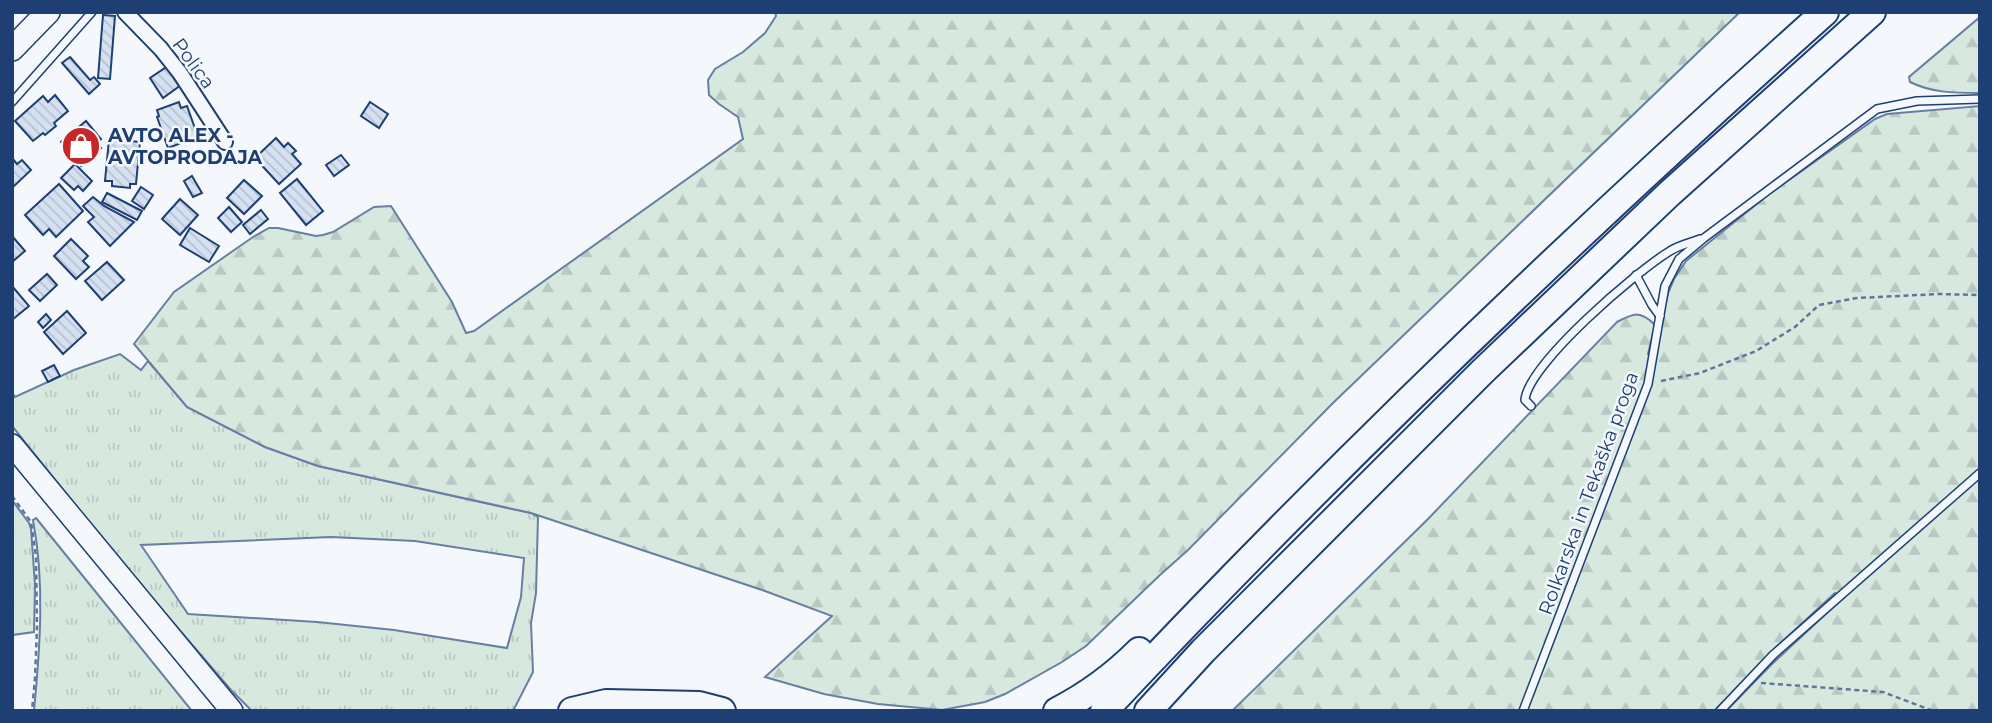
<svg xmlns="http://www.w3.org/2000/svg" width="1992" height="723" viewBox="0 0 1992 723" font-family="Montserrat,sans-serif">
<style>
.grass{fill:url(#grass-tufts);stroke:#687fa3;stroke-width:2;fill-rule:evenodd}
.forest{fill:url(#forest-firs);stroke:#687fa3;stroke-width:2}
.building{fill:url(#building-back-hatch);stroke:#1d3f73;stroke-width:2}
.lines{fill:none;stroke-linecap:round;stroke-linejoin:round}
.lane-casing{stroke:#1d3f73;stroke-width:10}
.street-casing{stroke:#1d3f73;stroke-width:18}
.secondary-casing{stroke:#1d3f73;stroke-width:24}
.primary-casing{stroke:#1d3f73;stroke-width:26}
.highway-casing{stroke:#1d3f73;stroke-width:30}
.path{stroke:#5e769c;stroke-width:2.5;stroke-dasharray:5 3.5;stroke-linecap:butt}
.lane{stroke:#f4f7fb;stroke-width:7}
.street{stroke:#f4f7fb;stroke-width:14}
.secondary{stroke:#f4f7fb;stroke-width:21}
.primary{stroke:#f4f7fb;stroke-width:23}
.highway{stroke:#f4f7fb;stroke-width:26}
.labels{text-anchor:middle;stroke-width:5;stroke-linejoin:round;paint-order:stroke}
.street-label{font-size:19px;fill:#1d3f73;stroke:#f4f7fb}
.poi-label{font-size:19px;font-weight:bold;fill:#1d3f73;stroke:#f4f7fb;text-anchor:start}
</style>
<defs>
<pattern id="grass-tufts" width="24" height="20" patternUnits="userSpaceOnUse" patternTransform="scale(1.75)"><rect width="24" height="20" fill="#d7e8df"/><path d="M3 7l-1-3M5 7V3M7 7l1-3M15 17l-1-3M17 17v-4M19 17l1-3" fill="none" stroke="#b8c8c3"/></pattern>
<pattern id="forest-firs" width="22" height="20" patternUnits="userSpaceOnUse" patternTransform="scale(1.75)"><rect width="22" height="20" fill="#d7e8df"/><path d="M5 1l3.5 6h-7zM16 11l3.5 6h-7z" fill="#b8c8c3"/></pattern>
<pattern id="building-back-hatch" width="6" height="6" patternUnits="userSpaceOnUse" patternTransform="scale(1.75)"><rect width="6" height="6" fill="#d5e0f0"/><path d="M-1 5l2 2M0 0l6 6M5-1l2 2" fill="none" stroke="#b6c1d1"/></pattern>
</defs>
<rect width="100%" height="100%" fill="#f4f7fb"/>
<g class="grass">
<path d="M120 354 141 370 148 361 187 407 265 447 318 466 531 513 538 517 536 593 531 623 533 672 513 711H252L231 690 121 562 12 426V392L15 397 74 370ZM331 537 415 541 524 558 521 597 507 648 394 630 317 622 188 614 141 545Z"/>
<polygon points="12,500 29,523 31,529 35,585 34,632 12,635"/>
<path d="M36 518 192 711H34C40 648 45 583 33 520Z"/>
</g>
<g class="forest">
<polygon points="775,12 1740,12 1333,403 1188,550 1160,575 1086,646 1062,662 1005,694 985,702 942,710 878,704 824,694 765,677 832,616 765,591 531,513 318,466 265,447 187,407 134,344 174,292 253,237 269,228 278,228 316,236 323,235 333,232 374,207 391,206 452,302 466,333 474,331 743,139 738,117 719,104 709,95 708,80 715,69 743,52 765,33 776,16"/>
<path d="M1980 17V93C1955 93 1932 93 1910 82L1909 77Z"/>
<path d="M1980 106V711H1726L1771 665 1841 600 1835 593 1773 650 1714 711H1232L1427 520 1617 322C1634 313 1640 310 1655 325L1648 354 1654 357 1668 293 1674 279 1686 261 1768 195 1875 119 1887 114Z"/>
</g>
<g class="building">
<polygon points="103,15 115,16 110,79 98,78"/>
<polygon points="70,57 90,80 94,77 100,84 89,94 62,63"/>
<polygon points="168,66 181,85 163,98 150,78"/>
<polygon points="55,95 68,111 54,123 56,126 45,135 43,133 33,141 15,121 43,96 48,102"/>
<polygon points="179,102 181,108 187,106 198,137 168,148 157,117 159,116 157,110"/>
<polygon points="370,102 388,114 379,128 361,116"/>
<polygon points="86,121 101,139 96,143 101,148 81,166 61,142"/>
<polygon points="276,138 284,147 288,143 296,151 292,154 301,164 279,184 255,158"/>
<polygon points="109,139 140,142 136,184 130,184 130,188 112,186 112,181 105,181"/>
<polygon points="341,155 349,165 334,176 326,165"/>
<polygon points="12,158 17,164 22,160 31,170 12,188"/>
<polygon points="75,164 92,181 83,191 78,186 74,190 61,178"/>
<polygon points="192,176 202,193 193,197 184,181"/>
<polygon points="297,179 323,211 306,225 280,193"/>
<polygon points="244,180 262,196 244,214 227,198"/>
<polygon points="59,184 83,211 56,237 49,229 43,235 25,215"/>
<polygon points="141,187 153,195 144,209 132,201"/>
<polygon points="107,193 142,211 137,220 102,202"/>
<polygon points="93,197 104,206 134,222 110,246 88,222 94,217 83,206"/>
<polygon points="180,199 198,215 180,235 162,219"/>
<polygon points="229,207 242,222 231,232 218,218"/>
<polygon points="261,210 268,219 250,234 243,225"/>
<polygon points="190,228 219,246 209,262 180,245"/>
<polygon points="12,236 25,251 12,262"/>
<polygon points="71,239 88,256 83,261 89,267 76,279 54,256"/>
<polygon points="107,262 124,280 102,300 85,281"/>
<polygon points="47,274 57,285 40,301 29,290"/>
<polygon points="12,286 29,306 12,320"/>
<polygon points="67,311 86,333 63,354 44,332"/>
<polygon points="46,314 51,320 43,328 38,322"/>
<polygon points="54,365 60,376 48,382 42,371"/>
</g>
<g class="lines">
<g class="lane-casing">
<g id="lane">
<polyline points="12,102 92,12"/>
<polyline points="1636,275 1652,305 1660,316"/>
<path d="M1531 406 1525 400C1528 364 1637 271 1670 251 1679 245 1690 243 1700 239"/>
<polyline points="1523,711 1648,384 1665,286 1679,259 1704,238 1877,109 1917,101 1980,99"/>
<polyline points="1720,711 1773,655 1980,473"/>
</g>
</g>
<g class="street-casing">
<polyline id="street" points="125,12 161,49 180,73 225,142"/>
</g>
<g class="secondary-casing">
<polyline id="secondary" points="12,445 232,711"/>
</g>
<g class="primary-casing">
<polyline id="primary" points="12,49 48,12"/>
</g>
<g class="highway-casing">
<g id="highway">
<polyline points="572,711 606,703 699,705 722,711"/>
<path d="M1057 711C1088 695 1115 675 1139 651"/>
<path d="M1104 711C1333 467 1575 235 1825 12"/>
<polyline points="1148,711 1203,651 1483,371 1670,193 1872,12"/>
</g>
</g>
<g class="path">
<polyline points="1661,381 1700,373 1756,351 1795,327 1819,305 1857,298 1939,294 1980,295"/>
<polyline points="12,496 31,522 36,556 37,627 35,678 32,711"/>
<polyline points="1761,683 1883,692 1933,711"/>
</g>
<use href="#lane" class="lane"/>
<use href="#street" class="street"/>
<use href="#secondary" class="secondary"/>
<use href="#primary" class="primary"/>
<use href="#highway" class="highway"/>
</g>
<defs>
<g id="shop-disc" transform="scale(2.0125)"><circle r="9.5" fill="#c62828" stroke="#f4f7fb"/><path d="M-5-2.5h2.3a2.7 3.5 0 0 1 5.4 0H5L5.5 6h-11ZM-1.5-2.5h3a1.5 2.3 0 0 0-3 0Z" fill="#fff"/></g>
</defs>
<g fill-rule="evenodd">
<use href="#shop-disc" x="81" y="146"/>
</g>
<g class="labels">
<g class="street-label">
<text transform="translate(194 63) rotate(54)" y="7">Polica</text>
<text transform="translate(1588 493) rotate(-70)" y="7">Rolkarska in Tekaška proga</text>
</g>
<g class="poi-label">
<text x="108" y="142">AVTO ALEX -<tspan x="108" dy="22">AVTOPRODAJA</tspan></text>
</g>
</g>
<rect width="1992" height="723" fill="none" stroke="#1d3f73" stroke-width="28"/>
</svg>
